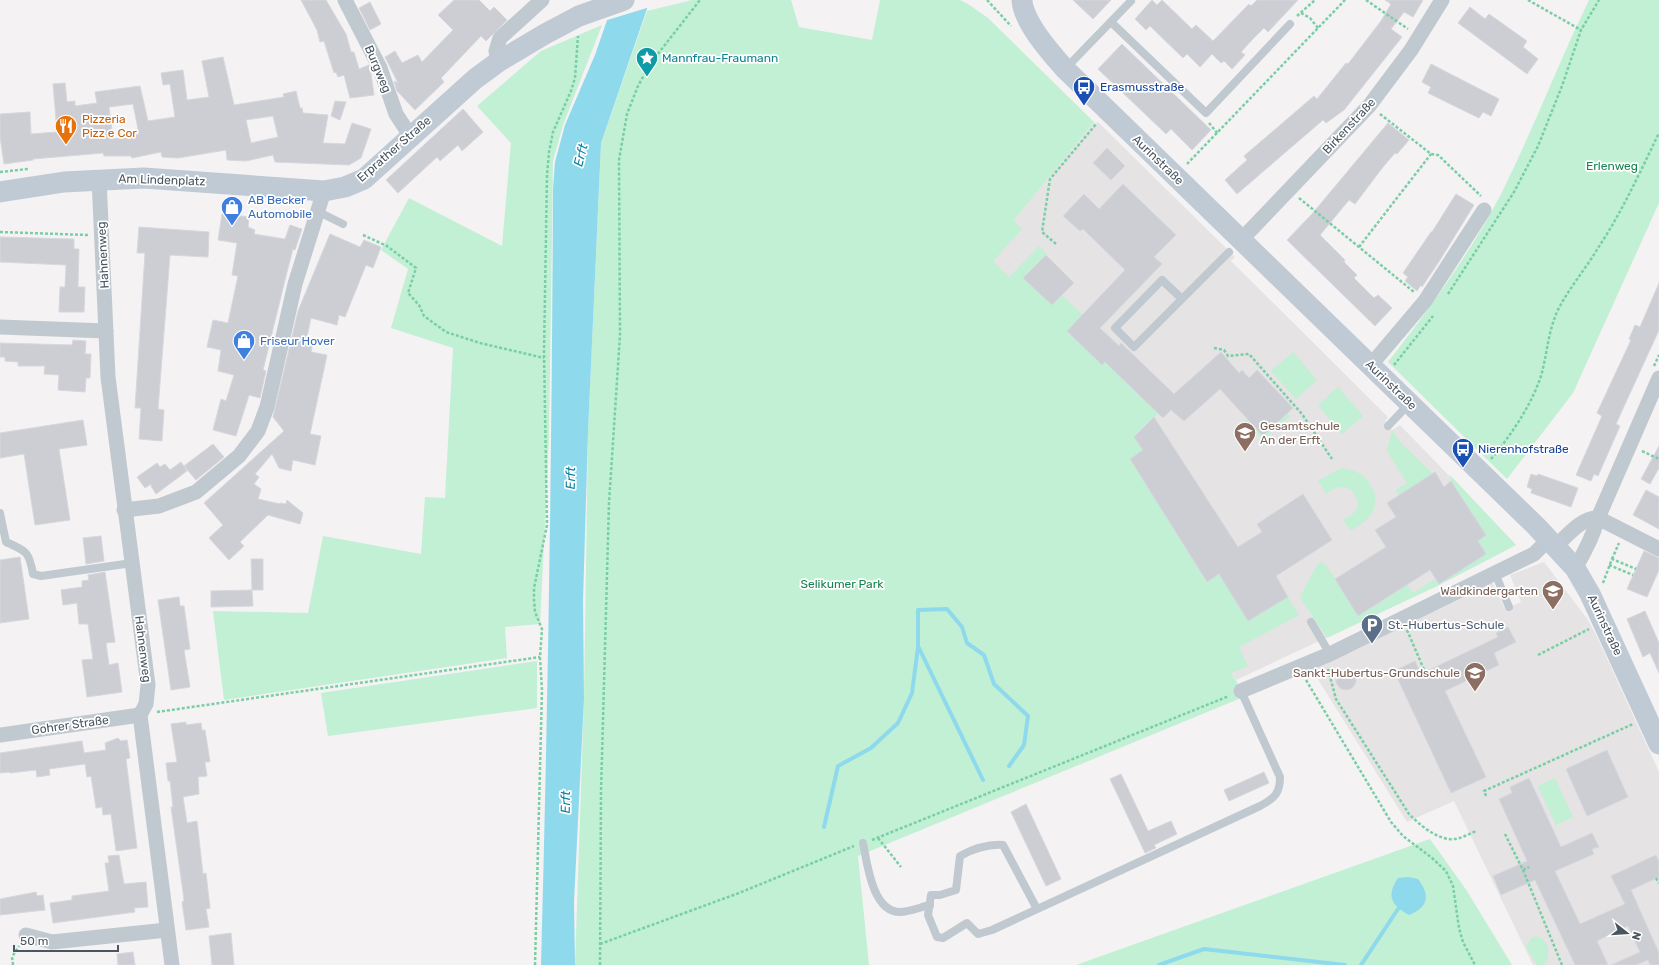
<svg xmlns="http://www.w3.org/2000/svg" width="1659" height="965" viewBox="0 0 1659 965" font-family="Rubik,sans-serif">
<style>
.education{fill:#e5e3e4}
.green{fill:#c1f0d4}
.water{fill:#8fd9ed}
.pier{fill:#f4f2f2}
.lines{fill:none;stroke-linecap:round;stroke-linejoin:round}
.stream{stroke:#8fd9ed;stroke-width:4}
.building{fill:#ccced4;stroke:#d6d8dd;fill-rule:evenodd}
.path{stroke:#79cfa5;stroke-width:2.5;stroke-dasharray:3 2;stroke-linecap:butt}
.service{stroke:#c0c9d0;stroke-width:8}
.minor{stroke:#c0c9d0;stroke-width:15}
.secondary{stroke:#c0cad5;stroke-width:21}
.labels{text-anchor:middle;stroke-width:3.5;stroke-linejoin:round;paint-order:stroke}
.culture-label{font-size:12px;fill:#0d838f;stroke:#fff;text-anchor:start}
.street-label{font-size:12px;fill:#49555f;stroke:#fff}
.transit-label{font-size:12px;fill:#164399;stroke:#fff;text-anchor:start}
.food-label{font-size:12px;fill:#c56008;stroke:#fff;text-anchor:start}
.park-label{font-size:12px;fill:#17834e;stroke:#fff}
.shop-label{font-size:12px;fill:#366cbe;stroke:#fff;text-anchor:start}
.education-label{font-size:12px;fill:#785e54;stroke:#fff;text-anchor:end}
.service-label{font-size:12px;fill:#4e5e75;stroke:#fff;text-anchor:start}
.water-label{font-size:13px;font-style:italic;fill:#0c809f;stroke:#fff}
</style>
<rect width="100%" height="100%" fill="#f4f2f2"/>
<g class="education">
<polygon points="1094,122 1097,124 1098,122 1235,257 1231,261 1388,417 1385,421 1392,430 1400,425 1516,545 1439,585 1236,680 959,287"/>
<polygon points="1544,562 1588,620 1598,639 1659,772 1659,965 1533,965 1454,801 1407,822 1311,668 1491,580 1505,609 1521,602 1510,575"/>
</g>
<g class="green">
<polygon points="692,0 791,0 799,27 872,40 880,0 960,0 968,4 988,18 1094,122 1014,220 1022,229 993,261 1009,277 1039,246 1047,254 1024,278 1052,305 1062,295 1083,315 1067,331 1102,365 1105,362 1158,413 1135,437 1143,450 1130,459 1177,524 1172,527 1207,582 1221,573 1224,582 1248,621 1288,597 1299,615 1239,647 1248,666 1231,673 1246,696 858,856 869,965 575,965 584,699 588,432 601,143 647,11"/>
<path d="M1589 0H1659V203L1573 393 1507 479 1388 362C1429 309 1470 254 1501 194 1533 130 1558 64 1589 0Z"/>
<polygon points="602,25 563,125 553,161 549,440 540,624 505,627 507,658 224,700 213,611 308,613 323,536 421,554 425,497 445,498 453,348 391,328 408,269 381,250 409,198 502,246 511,143 477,106 541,51"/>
<polygon points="1293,352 1317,380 1296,399 1271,371"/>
<polygon points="1338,387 1363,416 1342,434 1318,405"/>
<polygon points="1287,413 1290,416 1263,440 1245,421 1247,419 1263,436"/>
<polygon points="1392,430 1400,442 1433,474 1399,495 1396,490 1407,483 1387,451"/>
<path d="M1341 468C1364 469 1383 490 1372 513 1367 521 1358 526 1351 531L1343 520C1348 517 1354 514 1356 510 1361 499 1352 486 1341 487 1335 487 1331 491 1326 494L1318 481Z"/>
<polygon points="1450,475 1516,545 1439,585 1327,638 1300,597 1317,565 1321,562 1326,565 1359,616 1407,585 1413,593 1435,579 1439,584 1486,554 1478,541 1486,535 1451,481"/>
<polygon points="537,661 537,708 328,736 321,693"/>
<polygon points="1555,778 1573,817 1556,825 1538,786"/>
<polygon points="1430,839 1467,891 1512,965 1076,965"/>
<path d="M1537 936C1549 942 1550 949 1547 962L1543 965H1537L1526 947 1531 938Z"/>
</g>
<g class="water">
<path d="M614 0H650L601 143 588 432 583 601 584 699 574 902 575 965H541C548 706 552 448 553 189L555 162 565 125 595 55Z"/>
<path d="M1408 877 1418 879C1431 896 1428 907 1409 915 1391 905 1386 896 1398 878Z"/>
</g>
<polygon class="pier" points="612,0 652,0 650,7 604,21"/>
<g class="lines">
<g class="stream">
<polyline points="983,780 918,646 918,610 947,609 962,627 967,643 984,655 994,684 1028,716 1024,745 1009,766"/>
<polyline points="824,827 838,766 871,748 898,723 912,693 918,647"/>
<polyline points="1159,965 1204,949 1345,965"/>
<polyline points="1361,965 1398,909"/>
</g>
</g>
<g class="building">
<polygon points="301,0 326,0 346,34 351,52 354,52 359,69 369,65 370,67 374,95 350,98 344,75 338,77 336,72 334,73 324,41 320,42 317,30"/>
<polygon points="454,0 479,0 490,11 494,7 507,20 486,41 481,36 441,78 444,82 415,110 397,91 394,81 398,83 385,57 395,51 402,63 418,55 422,62 453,30 438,15"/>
<polygon points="1073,0 1111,0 1093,19"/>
<polygon points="1152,0 1157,5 1162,0 1192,29 1196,25 1213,41 1249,4 1251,6 1257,0 1298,0 1268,32 1264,28 1252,40 1241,52 1245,55 1232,69 1224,61 1221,63 1212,54 1200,67 1187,54 1183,58 1150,26 1146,30 1135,19"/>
<polygon points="1385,0 1423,0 1413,17 1404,12 1391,29 1402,37 1344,110 1326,123 1323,120 1237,194 1225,180 1247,160 1244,156 1314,96 1317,99 1346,63 1348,64 1381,21 1391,4"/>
<polygon points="370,2 381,24 370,30 359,8"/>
<polygon points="1470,7 1485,19 1489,14 1527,41 1523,47 1538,59 1527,74 1458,23"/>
<polygon points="1122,44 1211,130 1192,150 1171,129 1166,134 1098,69"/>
<path d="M223 57 234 105 284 97 283 94 296 91 300 108H302L303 113 328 115 323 143 345 144 352 123 371 129 361 158 349 165 275 162 273 155 246 161 227 160 226 150 178 158 162 157 161 152 132 158 131 156H104L103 153 33 159V160L4 164 0 137V114L30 112 31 134 57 132 53 84 65 83 67 102 75 101V106L97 103 95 92 140 86 148 121 175 117 170 84 163 85 161 73 183 70 187 100 209 97 202 61ZM133 104 139 134 113 139 109 107ZM273 116 278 137 251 143 246 120Z"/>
<polygon points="1431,64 1499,99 1491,116 1483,112 1479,118 1428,93 1431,87 1422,82"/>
<polygon points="335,101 346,102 340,120 331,116"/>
<polygon points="463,109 483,132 462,151 458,145 440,161 437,157 398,193 386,180"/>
<polygon points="1388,123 1409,140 1397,154 1395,153 1383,167 1355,204 1349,200 1320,235 1345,260 1344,262 1357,275 1354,278 1374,298 1378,295 1392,308 1375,326 1287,240 1312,214"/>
<polygon points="1107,148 1125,166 1111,180 1093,163"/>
<polygon points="1123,184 1176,235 1154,257 1162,264 1100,328 1119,346 1121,343 1174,394 1221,352 1239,373 1242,370 1249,378 1257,370 1293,408 1263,436 1220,389 1184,421 1171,410 1163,418 1105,362 1102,365 1067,331 1125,270 1083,229 1080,231 1063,216 1084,194 1099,209"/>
<polygon points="1456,194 1474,205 1440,260 1422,287 1421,285 1417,291 1405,281 1408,277 1403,273 1431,232 1432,232"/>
<polygon points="222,214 249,217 248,227 255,230 254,234 285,239 290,225 302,229 295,250 293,249 286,276 263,370 266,371 260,398 249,395 236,436 213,430 221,399 226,401 234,375 218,371 221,350 207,347 213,320 228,323 238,276 232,275 237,243 218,240"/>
<polygon points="139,227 209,232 208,257 170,255 158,409 164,410 162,441 139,439 141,408 135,408 145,253 137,253"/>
<polygon points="330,234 360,247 364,240 381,247 373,268 366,265 345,317 339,315 337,325 311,318 306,342 313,343 311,352 327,355 310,434 321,436 315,465 293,460 291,471 279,468 272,454 255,474 259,477 254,484 261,489 258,499 280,504 280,503 286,504 287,500 303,513 300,524 268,515 240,542 244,546 229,560 209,538 223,525 204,503 284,431 273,417 298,311"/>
<polygon points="0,237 74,239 74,249 79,249 78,287 85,287 84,312 59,312 60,287 65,287 66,265 0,262"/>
<polygon points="1046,255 1074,283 1052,305 1023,278"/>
<polygon points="1659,283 1659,330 1616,424 1620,426 1598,476 1594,474 1591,481 1576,475 1602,416 1597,413 1631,340 1629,339 1635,325 1640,327"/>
<polygon points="73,340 86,341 85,354 91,354 90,378 86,378 85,392 58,390 59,375 44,374 45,366 18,366 18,362 5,361 5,357 0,357 0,343 72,345"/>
<polygon points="1154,417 1238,547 1262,532 1257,524 1303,494 1332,540 1276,576 1288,597 1248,621 1219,574 1207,582 1130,459 1143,450 1134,437"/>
<polygon points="83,420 87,445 59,449 70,520 35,525 24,454 0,458 0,433"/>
<polygon points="213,444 224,457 196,480 184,466"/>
<polygon points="1659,446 1659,468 1650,484 1641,479"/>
<polygon points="181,462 187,471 156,494 151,486 151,484 145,488 137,477 157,463 160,467 165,464 170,470"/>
<polygon points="1435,472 1444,487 1451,481 1486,535 1478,541 1486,554 1439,584 1430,570 1358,616 1335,579 1386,547 1375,530 1396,517 1387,503"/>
<polygon points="1531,474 1537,476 1538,474 1578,488 1571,507 1531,493 1532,489 1527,487"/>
<polygon points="1646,490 1659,497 1659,529 1633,515"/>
<polygon points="101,536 104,561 86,564 83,538"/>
<polygon points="1644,551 1659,558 1659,570 1647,597 1627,589"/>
<polygon points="20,557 29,619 0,623 0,560"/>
<polygon points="251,559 263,559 263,590 252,590"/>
<polygon points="105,572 115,642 106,643 109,665 118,663 122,692 87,697 82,660 93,659 88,624 79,624 77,603 63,605 61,590 82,587 82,581 89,580 88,575"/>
<polygon points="252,590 253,606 211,607 211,591"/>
<polygon points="179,597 180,606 184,606 190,649 184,650 190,687 171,690 158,600"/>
<polygon points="1645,611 1659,643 1659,673 1650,653 1643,657 1627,619"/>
<polygon points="1508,627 1516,642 1494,653 1499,665 1445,691 1486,777 1451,793 1394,671 1415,661 1421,674 1498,637 1496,633"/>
<circle cx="1346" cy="680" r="10"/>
<polygon points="186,722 186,725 201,723 202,730 205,730 210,762 205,762 207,776 198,777 199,794 183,797 187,823 197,821 203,874 206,873 210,908 206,909 209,927 186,930 182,902 184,901 183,892 171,807 173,807 170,781 168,781 166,763 177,762 171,724"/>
<polygon points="118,738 121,741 127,740 130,758 126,759 137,848 116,851 111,814 103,815 102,807 96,808 91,776 87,777 85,764 49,769 50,775 37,777 36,770 10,773 9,772 0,773 0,753 82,741 84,753 106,750 105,743"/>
<polygon points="1607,750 1628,797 1587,816 1566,769"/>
<polygon points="1264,772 1269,783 1229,801 1224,790"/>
<polygon points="1121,774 1148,831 1171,821 1177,834 1154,845 1156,848 1145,853 1110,779"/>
<polygon points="1529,778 1561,847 1592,833 1599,847 1592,849 1594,854 1555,871 1580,924 1625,904 1611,876 1656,855 1659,861 1659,877 1631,890 1659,953 1659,965 1650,965 1648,960 1636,965 1611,965 1640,952 1628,926 1597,941 1608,965 1575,965 1535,880 1501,895 1493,876 1527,861 1499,799 1512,793 1510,787"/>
<polygon points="1026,804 1061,879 1046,886 1011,812"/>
<polygon points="119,855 124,884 146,882 148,907 134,908 135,912 53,923 50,903 72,900 72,896 109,891 105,863 109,863 108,856"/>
<polygon points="36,892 37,896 43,895 45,910 0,915 0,899"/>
<polygon points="231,933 234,965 212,965 209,936"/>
<polygon points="133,952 135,965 118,965 117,954"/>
</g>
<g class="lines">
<g class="path">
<polyline points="987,0 1011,26"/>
<polyline points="1366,0 1408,29"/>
<polyline points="1528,0 1581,30"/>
<polyline points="1301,13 1310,18 1318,28"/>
<polyline points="1297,16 1315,0"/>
<polyline points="1380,114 1431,154 1438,155 1481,196"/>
<polyline points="1209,123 1218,134"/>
<polyline points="1187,164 1345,0"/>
<polyline points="0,172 28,169"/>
<polyline points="1299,198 1414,292"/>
<polyline points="0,232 88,235"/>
<polyline points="363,235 387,246 416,268 408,293 419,305 424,316 446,332 480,343 544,358"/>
<polyline points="1056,244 1042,232 1050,179 1097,123"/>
<polyline points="1359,247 1431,154"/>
<polyline points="1448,294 1514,192 1538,146 1562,86 1581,30 1599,0"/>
<polyline points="1214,348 1224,350 1228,356 1249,354 1302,414 1332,459"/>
<polyline points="1394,365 1433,316"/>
<polyline points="1654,366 1659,355"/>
<polyline points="1642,451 1659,459"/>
<path d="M1491 459C1511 435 1531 406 1541 376 1547 355 1548 332 1557 312 1568 289 1585 270 1598 248 1622 212 1640 172 1659 133"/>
<polyline points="1612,559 1619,543"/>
<polyline points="1609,565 1633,575"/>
<polyline points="1603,583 1612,559 1636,569"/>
<polyline points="1407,630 1425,672"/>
<polyline points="1538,655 1589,629"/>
<path d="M1328 669 1336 699 1409 814C1420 825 1438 841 1455 839 1462 838 1469 834 1476 831"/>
<polyline points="1306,680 1391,822 1403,836 1432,858 1446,871 1453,886 1459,928 1463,942 1475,965"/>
<polyline points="157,712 540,657"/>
<polyline points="1486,796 1484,791 1633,724"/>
<polyline points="1505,834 1523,870 1562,965"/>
<polyline points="878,838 901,867"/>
<polyline points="872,840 1229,696"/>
<polyline points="1523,870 1529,867"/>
<polyline points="1656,878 1659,883"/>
<polyline points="600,944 739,893 854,846"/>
<polyline points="13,965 12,957 19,946"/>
<polyline points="535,965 542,690 540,657 542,629 535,612 534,600 534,588 547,525 544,353 547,175 549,152 553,132 571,91 575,78 578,36"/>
<polyline points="600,965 601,792 609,503 620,335 619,160 627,114 638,86 650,64 700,0"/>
</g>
<g class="service">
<polyline points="1111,22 1206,113 1290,24"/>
<polyline points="1066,68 1131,1"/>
<polyline points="317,211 343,224"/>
<polyline points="1182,299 1162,280 1115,328 1134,347 1229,252"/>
<polyline points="1388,426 1409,404"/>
<path d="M0 513 6 542C26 551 29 551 33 574L41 576 132 563"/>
<polyline points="1495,573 1509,607"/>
<polyline points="1311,622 1330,654"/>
<path d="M863 843C867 862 872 912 900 912 909 912 921 907 930 905"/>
<path d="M1037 909 1003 845C988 844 973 849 960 856L956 890 940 895H931L928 915 937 937 943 938 967 923 978 934 992 930 1260 806C1275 798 1280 793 1280 777L1241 691"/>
</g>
<g class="minor">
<polyline points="345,0 380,68 396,114 411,137"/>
<polyline points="498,62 496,51 500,38 542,0"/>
<polyline points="99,179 108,377 148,685 146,704 140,715 172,965"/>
<polyline points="1241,240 1369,106 1411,50 1442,0"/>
<polyline points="0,327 106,331"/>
<polyline points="1370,366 1425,301 1484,210"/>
<polyline points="124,510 159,506 196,492 239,456 258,431 267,407 295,284 324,191"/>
<path d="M1556 546C1567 536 1582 517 1598 518L1659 549"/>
<path d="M1575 568C1585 552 1593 536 1598 518L1659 378"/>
<polyline points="1241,691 1330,654 1534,554 1549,539"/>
<polyline points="0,735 140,715"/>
<polyline points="26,935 52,942 167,930"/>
</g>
<g class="secondary">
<path d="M1022 0C1023 22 1051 53 1065 69L1536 526 1575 568 1590 594 1659 744"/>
<polyline points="0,192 64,182 144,178 324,191 345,187 364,179 475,79 498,62 545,34 579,16 624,0"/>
</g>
</g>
<defs>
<g id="sight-pin" transform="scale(1.15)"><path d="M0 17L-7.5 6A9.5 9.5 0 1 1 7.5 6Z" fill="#0f9aa8" stroke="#fff"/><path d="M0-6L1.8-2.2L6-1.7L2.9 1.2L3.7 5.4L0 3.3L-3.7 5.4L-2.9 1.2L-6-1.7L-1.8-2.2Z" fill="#fff"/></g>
<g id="bus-pin" transform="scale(1.15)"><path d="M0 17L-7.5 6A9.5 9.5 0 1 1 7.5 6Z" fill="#1a4fb4" stroke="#fff"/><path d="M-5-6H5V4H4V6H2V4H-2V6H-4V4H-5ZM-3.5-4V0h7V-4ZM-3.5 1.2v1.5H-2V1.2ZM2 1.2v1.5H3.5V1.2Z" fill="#fff"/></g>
<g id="restaurant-pin" transform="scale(1.15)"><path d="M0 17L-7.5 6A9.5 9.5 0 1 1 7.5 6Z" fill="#e8710a" stroke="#fff"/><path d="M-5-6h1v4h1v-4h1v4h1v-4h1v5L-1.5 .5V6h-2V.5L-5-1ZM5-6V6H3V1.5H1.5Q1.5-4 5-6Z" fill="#fff"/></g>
<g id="shop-pin" transform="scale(1.15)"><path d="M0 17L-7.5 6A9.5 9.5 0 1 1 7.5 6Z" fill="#3f7fe0" stroke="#fff"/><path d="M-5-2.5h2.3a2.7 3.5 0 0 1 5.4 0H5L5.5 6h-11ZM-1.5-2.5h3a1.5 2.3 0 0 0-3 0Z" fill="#fff"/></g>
<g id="school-pin" transform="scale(1.15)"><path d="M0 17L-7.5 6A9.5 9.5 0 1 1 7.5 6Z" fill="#8d6e63" stroke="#fff"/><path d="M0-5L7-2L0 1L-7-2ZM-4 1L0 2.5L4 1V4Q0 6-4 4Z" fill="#fff"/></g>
<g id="parking-pin" transform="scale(1.15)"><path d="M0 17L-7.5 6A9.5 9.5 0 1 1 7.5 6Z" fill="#5c6f8a" stroke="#fff"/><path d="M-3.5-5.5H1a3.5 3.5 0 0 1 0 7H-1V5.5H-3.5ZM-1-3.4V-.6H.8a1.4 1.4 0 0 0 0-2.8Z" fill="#fff"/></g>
</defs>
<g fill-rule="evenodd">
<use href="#sight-pin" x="647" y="58"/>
<use href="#bus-pin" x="1084" y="87"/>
<use href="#restaurant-pin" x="66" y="126"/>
<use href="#shop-pin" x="232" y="207"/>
<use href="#shop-pin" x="244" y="341"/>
<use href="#school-pin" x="1245" y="433"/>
<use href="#bus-pin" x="1463" y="449"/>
<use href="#school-pin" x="1553" y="591"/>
<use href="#parking-pin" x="1372" y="625"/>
<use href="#school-pin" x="1475" y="673"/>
</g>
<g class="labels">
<g class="culture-label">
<text x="662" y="62">Mannfrau-Fraumann</text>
</g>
<g class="street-label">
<text transform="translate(378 69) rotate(67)" y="4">Burgweg</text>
<text transform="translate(1349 126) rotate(-47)" y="4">Birkenstraße</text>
<text transform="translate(394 149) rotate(-41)" y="4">Erprather Straße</text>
<text transform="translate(1158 160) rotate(44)" y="4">Aurinstraße</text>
<text transform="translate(162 180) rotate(2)" y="4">Am Lindenplatz</text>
<text transform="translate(103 255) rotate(-93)" y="4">Hahnenweg</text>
<text transform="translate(1391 385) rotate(44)" y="4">Aurinstraße</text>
<text transform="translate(1605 625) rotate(65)" y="4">Aurinstraße</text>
<text transform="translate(143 649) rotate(83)" y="4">Hahnenweg</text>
<text transform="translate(70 725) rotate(-8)" y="4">Gohrer Straße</text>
</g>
<g class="transit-label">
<text x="1100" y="91">Erasmusstraße</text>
<text x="1478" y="453">Nierenhofstraße</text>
</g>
<g class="food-label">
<text x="82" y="123">Pizzeria<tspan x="82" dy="14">Pizz e Cor</tspan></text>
</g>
<g class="park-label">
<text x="1612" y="170">Erlenweg</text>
<text x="842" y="588">Selikumer Park</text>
</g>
<g class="shop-label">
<text x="248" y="204">AB Becker<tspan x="248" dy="14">Automobile</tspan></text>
<text x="260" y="345">Friseur Hover</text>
</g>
<g class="education-label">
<text x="1260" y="430" text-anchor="start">Gesamtschule<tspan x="1260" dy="14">An der Erft</tspan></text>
<text x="1538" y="595">Waldkindergarten</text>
<text x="1460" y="677">Sankt-Hubertus-Grundschule</text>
</g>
<g class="service-label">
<text x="1388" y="629">St.-Hubertus-Schule</text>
</g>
<g class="water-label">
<text transform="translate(580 155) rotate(-75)" y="5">Erft</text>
<text transform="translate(570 478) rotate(-89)" y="5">Erft</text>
<text transform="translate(565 802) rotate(-89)" y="5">Erft</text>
</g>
</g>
<g transform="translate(1627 933) rotate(107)" stroke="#ffffff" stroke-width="3" paint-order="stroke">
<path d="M0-3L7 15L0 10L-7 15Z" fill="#49555f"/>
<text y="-6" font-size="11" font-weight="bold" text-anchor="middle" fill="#49555f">N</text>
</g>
<path d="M14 945v6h104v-6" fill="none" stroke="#49555f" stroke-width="2"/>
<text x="20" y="945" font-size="12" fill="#49555f" stroke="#ffffff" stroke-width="3" paint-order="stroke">50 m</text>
</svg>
